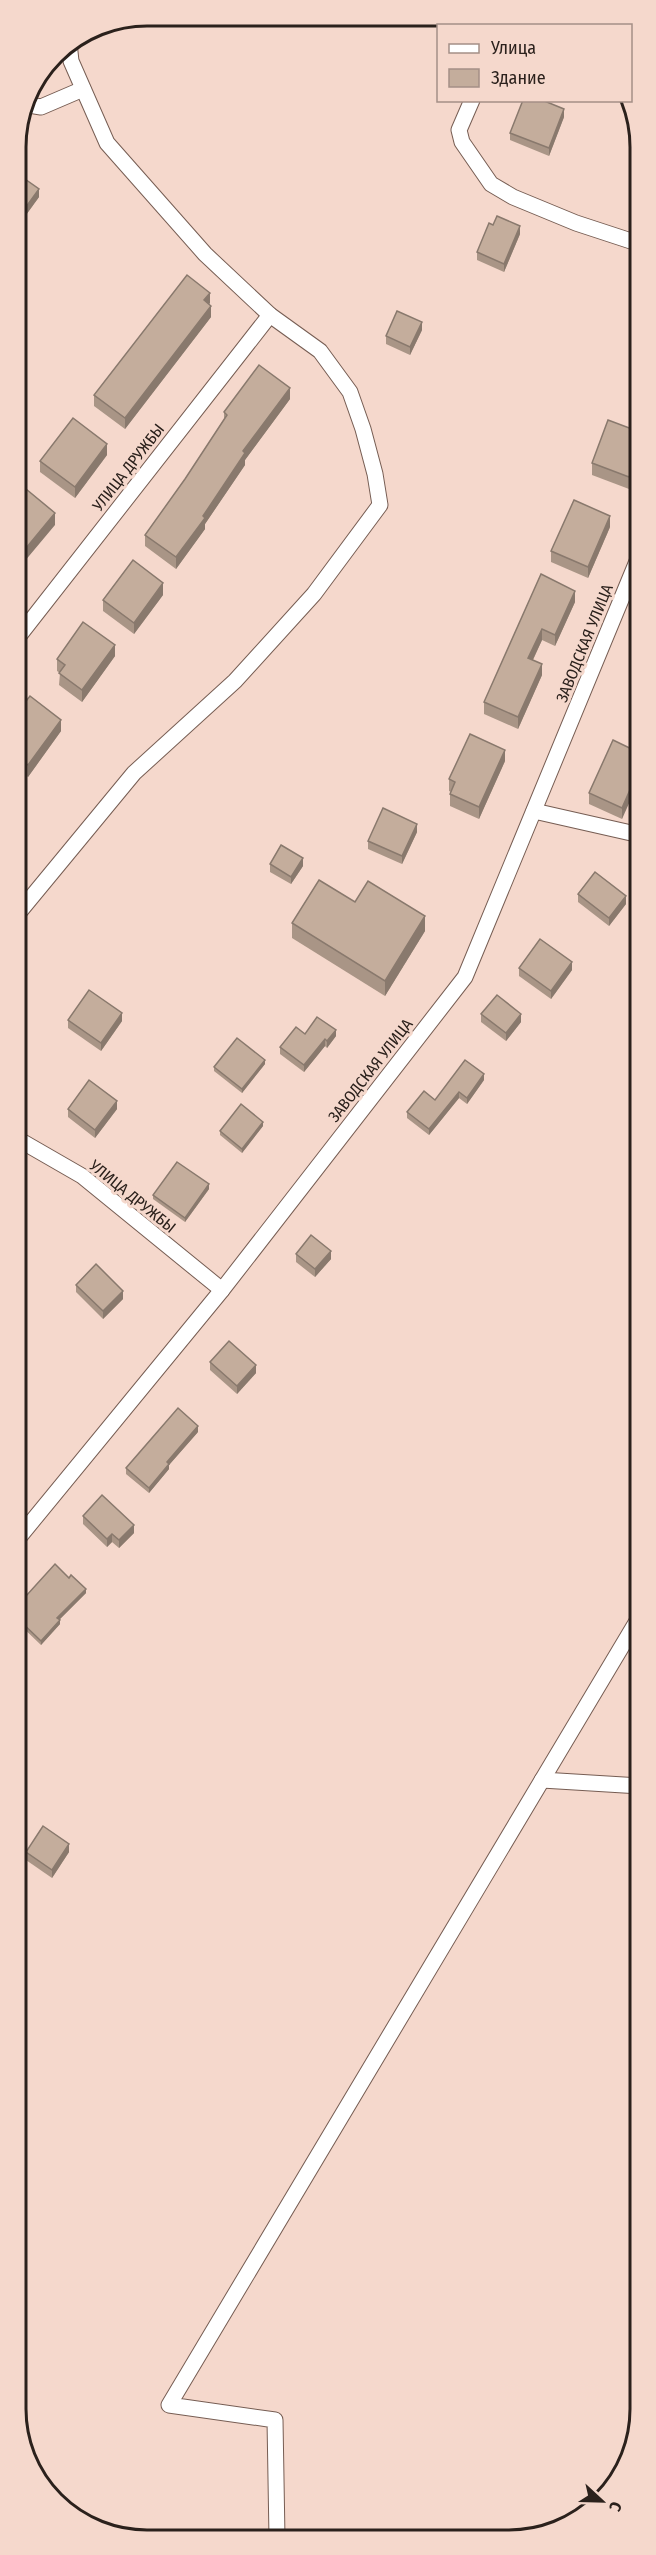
<svg xmlns="http://www.w3.org/2000/svg" width="656" height="2555" viewBox="0 0 656 2555" font-family="'Fira Sans Condensed',sans-serif">
<style>
.lines{fill:none;stroke-linecap:round;stroke-linejoin:round}
.street-casing{stroke:#765d53;stroke-width:17}
.street{stroke:#fff;stroke-width:15}
.wall{fill:#a99586}
.shaded-wall{fill:#89796d}
.building{fill:#c4ad9c;stroke:#89796d;stroke-width:1.5}
.labels{text-anchor:middle;stroke-width:6;stroke-linejoin:round;paint-order:stroke}
.street-label{font-size:16px;fill:#2b211c;stroke:#f5d8cc}
.rim{fill:none;stroke:#2b211c;stroke-width:3}
</style>
<rect width="100%" height="100%" fill="#f5d8cc"/>
<g class="lines">
<g class="street-casing">
<g id="street">
<polyline points="506,26 510,17"/>
<polyline points="472,100 459,130 462,142 491,184 513,197 576,223 640,244"/>
<polyline points="23,104 41,107 83,89"/>
<polyline points="15,641 270,315"/>
<polyline points="534,811 640,835"/>
<polyline points="16,916 134,773 235,681 314,594 380,505 375,474 363,429 350,392 320,351 270,315 205,254 107,143 71,61 69,43"/>
<polyline points="16,1138 82,1176 222,1290"/>
<polyline points="16,1541 222,1290 465,977 640,554"/>
<polyline points="542,1780 640,1786"/>
<polyline points="277,2538 275,2420 169,2405 640,1616"/>
</g>
</g>
<use href="#street" class="street"/>
</g>
<g class="wall">
<polygon points="564,117 549,156 510,140 510,133"/>
<polygon points="15,172 39,197 18,226 15,225"/>
<polygon points="493,225 520,234 504,272 477,260 477,252"/>
<polygon points="210,303 209,304 211,317 125,429 94,406 94,395"/>
<polygon points="422,330 410,355 386,344 386,336"/>
<polygon points="640,354 640,379 635,377 635,365"/>
<polygon points="290,399 245,460 245,465 205,524 205,529 176,569 145,546 145,535 185,479 224,419 224,412"/>
<polygon points="640,432 640,462 629,489 592,475 592,463"/>
<polygon points="107,455 75,498 40,472 40,461"/>
<polygon points="610,527 588,578 551,562 551,551"/>
<polygon points="541,574 575,602 555,646 542,640 533,660 542,675 518,729 484,714 484,702"/>
<polygon points="163,595 134,634 103,611 103,600"/>
<polygon points="115,656 82,702 59,685 60,673 57,671 57,659"/>
<polygon points="15,715 61,731 28,777 16,768"/>
<polygon points="640,753 622,819 589,804 589,793"/>
<polygon points="505,761 479,819 450,806 450,794 451,792 449,791 449,779"/>
<polygon points="417,832 402,864 368,849 368,841"/>
<polygon points="640,857 640,884 633,879 633,867"/>
<polygon points="270,864 303,866 291,884 270,872"/>
<polygon points="578,894 626,904 609,926 578,902"/>
<polygon points="355,902 425,931 385,996 292,938 292,923"/>
<polygon points="519,968 572,970 551,999 519,976"/>
<polygon points="481,1014 521,1022 506,1041 481,1022"/>
<polygon points="68,1020 122,1021 101,1051 68,1028"/>
<polygon points="305,1034 336,1036 327,1048 325,1046 304,1072 280,1054 280,1047"/>
<polygon points="265,1064 242,1093 214,1071 214,1067"/>
<polygon points="484,1080 467,1104 459,1098 429,1135 407,1118 407,1112"/>
<polygon points="68,1109 117,1109 95,1138 68,1117"/>
<polygon points="263,1126 242,1153 220,1135 220,1131"/>
<polygon points="209,1189 185,1222 153,1199 153,1195"/>
<polygon points="296,1254 331,1259 315,1277 296,1262"/>
<polygon points="76,1285 123,1299 103,1319 76,1292"/>
<polygon points="210,1362 256,1373 237,1394 210,1370"/>
<polygon points="198,1432 169,1465 169,1469 149,1493 126,1474 126,1468"/>
<polygon points="83,1516 134,1533 119,1548 112,1542 107,1547 83,1524"/>
<polygon points="69,1578 86,1593 59,1620 60,1624 41,1645 16,1621 16,1607"/>
<polygon points="26,1852 69,1852 52,1878 26,1860"/>
</g>
<g class="shaded-wall">
<polygon points="564,109 564,117 549,156 549,148"/>
<polygon points="39,189 39,197 18,226 18,218"/>
<polygon points="520,226 520,234 504,272 504,264"/>
<polygon points="210,293 210,303 204,311 204,300"/>
<polygon points="211,306 211,317 125,429 125,418"/>
<polygon points="422,322 422,330 410,355 410,347"/>
<polygon points="290,388 290,399 245,460 245,465 205,524 205,529 176,569 176,557 243,451"/>
<polygon points="107,444 107,455 75,498 75,487"/>
<polygon points="640,450 640,462 629,489 629,477"/>
<polygon points="55,513 55,525 19,568 19,572 15,577 15,565 17,559"/>
<polygon points="610,516 610,527 588,578 588,567"/>
<polygon points="163,583 163,595 134,634 134,623"/>
<polygon points="575,591 575,602 555,646 555,635"/>
<polygon points="542,629 542,640 528,670 528,658"/>
<polygon points="115,645 115,656 82,702 82,690"/>
<polygon points="542,664 542,675 518,729 518,717"/>
<polygon points="61,720 61,731 28,777 28,765"/>
<polygon points="505,750 505,761 479,819 479,807"/>
<polygon points="640,767 640,779 622,819 622,808"/>
<polygon points="417,824 417,832 402,864 402,856"/>
<polygon points="303,858 303,866 291,884 291,877"/>
<polygon points="626,896 626,904 609,926 609,918"/>
<polygon points="425,916 425,931 385,996 385,981"/>
<polygon points="572,962 572,970 551,999 551,991"/>
<polygon points="122,1013 122,1021 101,1051 101,1043"/>
<polygon points="521,1014 521,1022 506,1041 506,1033"/>
<polygon points="336,1030 336,1036 327,1048 327,1041"/>
<polygon points="325,1039 325,1046 304,1072 304,1065"/>
<polygon points="265,1060 265,1064 242,1093 242,1089"/>
<polygon points="484,1074 484,1080 467,1104 467,1098"/>
<polygon points="459,1092 459,1098 429,1135 429,1129"/>
<polygon points="117,1101 117,1109 95,1138 95,1130"/>
<polygon points="263,1122 263,1126 242,1153 242,1149"/>
<polygon points="209,1184 209,1189 185,1222 185,1218"/>
<polygon points="331,1251 331,1259 315,1277 315,1269"/>
<polygon points="123,1291 123,1299 103,1319 103,1311"/>
<polygon points="256,1365 256,1373 237,1394 237,1386"/>
<polygon points="198,1426 198,1432 169,1465 169,1469 149,1493 149,1488 167,1462"/>
<polygon points="134,1525 134,1533 119,1548 119,1540"/>
<polygon points="112,1534 112,1542 107,1547 107,1539"/>
<polygon points="86,1589 86,1593 57,1622 57,1618"/>
<polygon points="60,1620 60,1624 41,1645 41,1641"/>
<polygon points="21,1652 21,1664 16,1671 16,1660"/>
<polygon points="25,1723 25,1734 16,1747 16,1735"/>
<polygon points="69,1844 69,1852 52,1878 52,1870"/>
</g>
<g class="building">
<polygon points="523,100 542,100 564,109 549,148 510,133"/>
<polygon points="15,172 39,189 18,218 15,217"/>
<polygon points="497,216 520,226 504,264 477,252 489,223 493,225"/>
<polygon points="187,275 210,293 204,300 211,306 125,418 94,395"/>
<polygon points="397,311 422,322 410,347 386,336"/>
<polygon points="640,354 640,367 635,365"/>
<polygon points="259,365 290,388 243,451 245,453 203,516 205,518 176,557 145,535 185,479 227,415 224,412"/>
<polygon points="73,418 107,444 75,487 40,461"/>
<polygon points="608,420 640,432 640,450 629,477 592,463"/>
<polygon points="26,489 55,513 17,559 19,560 15,565 15,502"/>
<polygon points="574,500 610,516 588,567 551,551"/>
<polygon points="133,560 163,583 134,623 103,600"/>
<polygon points="541,574 575,591 555,635 542,629 528,658 542,664 518,717 484,702"/>
<polygon points="83,622 115,645 82,690 59,673 65,665 57,659"/>
<polygon points="30,696 61,720 28,765 16,756 15,715"/>
<polygon points="470,734 505,750 479,807 450,794 455,782 449,779"/>
<polygon points="613,740 640,753 640,767 622,808 589,793"/>
<polygon points="383,808 417,824 402,856 368,841"/>
<polygon points="281,845 303,858 291,877 270,864"/>
<polygon points="640,857 640,872 633,867"/>
<polygon points="595,872 626,896 609,918 578,894"/>
<polygon points="319,880 355,902 368,881 425,916 385,981 292,923"/>
<polygon points="540,939 572,962 551,991 519,968"/>
<polygon points="89,990 122,1013 101,1043 68,1020"/>
<polygon points="497,995 521,1014 506,1033 481,1014"/>
<polygon points="317,1017 336,1030 327,1041 325,1039 304,1065 280,1047 296,1027 305,1034"/>
<polygon points="237,1038 265,1060 242,1089 214,1067"/>
<polygon points="465,1060 484,1074 467,1098 459,1092 429,1129 407,1112 424,1091 435,1100"/>
<polygon points="89,1080 117,1101 95,1130 68,1109"/>
<polygon points="241,1104 263,1122 242,1149 220,1131"/>
<polygon points="177,1162 209,1184 185,1218 153,1195"/>
<polygon points="311,1235 331,1251 315,1269 296,1254"/>
<polygon points="96,1264 123,1291 103,1311 76,1285"/>
<polygon points="229,1341 256,1365 237,1386 210,1362"/>
<polygon points="178,1408 198,1426 167,1462 169,1464 149,1488 126,1468"/>
<polygon points="102,1495 134,1525 119,1540 112,1534 107,1539 83,1516"/>
<polygon points="55,1564 69,1578 71,1575 86,1589 57,1618 60,1620 41,1641 16,1617 16,1607"/>
<polygon points="16,1648 21,1652 16,1660"/>
<polygon points="16,1716 25,1723 16,1735"/>
<polygon points="43,1826 69,1844 52,1870 26,1852"/>
</g>
<g class="labels">
<g class="street-label">
<text transform="translate(128 467) rotate(-52)" y="6">УЛИЦА ДРУЖБЫ</text>
<text transform="translate(584 643) rotate(-68)" y="6">ЗАВОДСКАЯ УЛИЦА</text>
<text transform="translate(370 1070) rotate(-52)" y="6">ЗАВОДСКАЯ УЛИЦА</text>
<text transform="translate(133 1196) rotate(39)" y="6">УЛИЦА ДРУЖБЫ</text>
</g>
</g>
<path d="M0 0H656V2555H0ZM147 26H509A121 121 0 0 1 630 147V2409A121 121 0 0 1 509 2530H147A121 121 0 0 1 26 2409V147A121 121 0 0 1 147 26Z" fill="#f5d8cc" fill-rule="evenodd"/>
<path class="rim" d="M147 26H509A121 121 0 0 1 630 147V2409A121 121 0 0 1 509 2530H147A121 121 0 0 1 26 2409V147A121 121 0 0 1 147 26Z"/>
<rect x="437" y="24" width="195" height="78" fill="#f5d8cc" stroke="#a48f86" stroke-width="1.5"/>
<rect x="449" y="44" width="30" height="9" fill="#ffffff" stroke="#a48f86" stroke-width="1.5"/>
<text x="491" y="54" font-size="18" fill="#2b211c">Улица</text>
<rect x="449" y="69" width="30" height="18" fill="#c4ad9c" stroke="#a48f86" stroke-width="1.5"/>
<text x="491" y="84" font-size="18" fill="#2b211c">Здание</text>
<g transform="translate(602 2501) rotate(112)" stroke="#f5d8cc" stroke-width="4.5" paint-order="stroke">
<path d="M0-4.5L10 22L0 15L-10 22Z" fill="#2b211c"/>
<text y="-9" font-size="16" font-weight="bold" text-anchor="middle" fill="#2b211c">С</text>
</g>
</svg>
